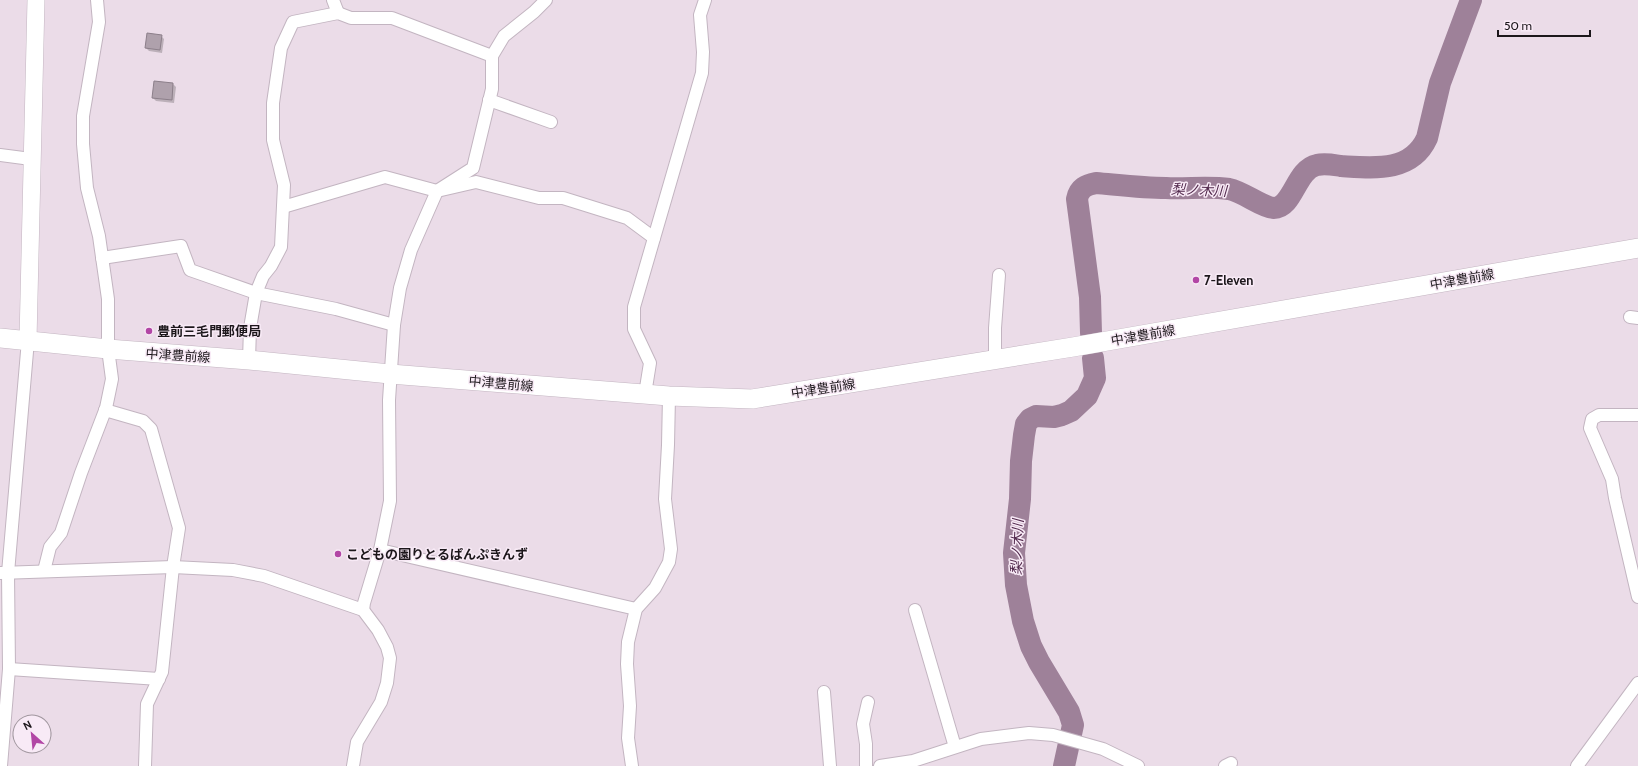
<svg xmlns="http://www.w3.org/2000/svg" width="1638" height="766" viewBox="0 0 1638 766" font-family="Cabin,'Noto Sans JP',sans-serif">
<style>
.shadow{fill:#0003}
.lines{fill:none;stroke-linecap:round;stroke-linejoin:round}
.river{stroke:#9e8199;stroke-width:22}
.building{fill:#afa1ac;stroke:#8c7f8a}
.street-casing{stroke:#c3b5c1;stroke-width:14}
.secondary-casing{stroke:#c3b5c1;stroke-width:18}
.primary-casing{stroke:#c3b5c1;stroke-width:20}
.street{stroke:#fff;stroke-width:12}
.secondary{stroke:#fff;stroke-width:17}
.primary{stroke:#fff;stroke-width:19}
.poi-dot{fill:#b246a5;stroke:#f8eaf6;stroke-width:1.5}
.labels{text-anchor:middle;stroke-width:3;stroke-linejoin:round;paint-order:stroke}
.street-label{font-size:13px;fill:#1c171b;stroke:#f8eaf6}
.poi-label{font-size:13px;font-weight:bold;fill:#1c171b;stroke:#f8eaf6;text-anchor:start}
.water-label{font-size:14px;font-style:italic;fill:#51284c;stroke:#f8eaf6}
</style>
<rect width="100%" height="100%" fill="#ebdce8"/>
<g class="shadow">
<polygon points="161,36 164,39 162,53 149,51 146,48"/>
<polygon points="173,84 176,87 174,103 156,101 153,98"/>
</g>
<g class="lines">
<g class="river">
<path d="M1091 333 1090 297 1077 199C1079 188 1086 185 1096 183 1119 185 1143 188 1166 188 1187 189 1209 186 1229 189 1244 192 1261 207 1274 208 1293 208 1296 169 1317 165 1325 163 1334 165 1341 166 1373 168 1411 173 1427 138L1440 83 1471 0"/>
<polyline points="1064,766 1073,725 1069,712 1039,662 1031,646 1023,621 1016,585 1014,553 1020,499 1021,461 1024,435 1026,424 1030,419 1036,416 1054,417 1062,415 1071,411 1087,396 1095,378 1093,358"/>
</g>
</g>
<g class="building">
<polygon points="147,33 162,35 160,50 145,48"/>
<polygon points="154,81 173,83 172,100 152,98"/>
</g>
<g class="lines">
<g class="street-casing">
<g id="street">
<polyline points="333,0 338,13"/>
<polyline points="489,100 551,122"/>
<polyline points="0,155 31,159"/>
<polyline points="283,207 385,177 437,191 476,182 539,198 563,198 627,218 654,238"/>
<polyline points="102,258 181,246 190,270 256,293 336,309 394,325"/>
<polyline points="1630,317 1638,318"/>
<polyline points="995,359 995,328 999,275"/>
<polyline points="249,360 250,328 256,293 263,276 271,266 281,247 284,185 273,140 273,103 281,48 293,22 338,13 351,18 392,18 492,56"/>
<polyline points="645,394 650,363 634,329 634,307 702,73 703,52 700,15 705,0"/>
<polyline points="105,410 143,421 151,429 179,528 173,567 162,672 147,704 145,766"/>
<polyline points="1638,415 1599,415 1592,419 1590,428 1612,479 1615,498 1638,597"/>
<polyline points="380,550 636,609"/>
<polyline points="44,571 50,547 61,533 81,473 106,408 112,379 108,349 108,299 99,236 87,188 83,144 83,116 99,22 97,0"/>
<polyline points="0,573 173,567 233,570 264,576 363,610 378,630 387,647 390,658 387,683 381,702 357,742 353,766"/>
<polyline points="363,610 364,603 380,550 390,501 389,400 394,325 400,288 411,250 437,191 473,168 492,89 492,56 504,36 534,12 546,0"/>
<polyline points="915,610 955,747"/>
<polyline points="9,669 159,679"/>
<polyline points="824,692 830,766"/>
<polyline points="1,766 9,669 8,573 28,340"/>
<polyline points="632,766 628,738 630,706 627,664 628,642 636,609 655,588 669,562 671,549 665,499 668,445 669,396"/>
<polyline points="866,766 866,744 863,724 868,702"/>
<polyline points="880,766 913,761 981,739 1029,733 1053,735 1103,749 1138,766"/>
<polyline points="1225,766 1231,763"/>
<polyline points="1577,766 1638,683"/>
</g>
</g>
<g class="secondary-casing">
<polyline id="secondary" points="28,340 36,0"/>
</g>
<g class="primary-casing">
<polyline id="primary" points="0,338 108,349 249,360 390,374 669,396 752,399 1073,347 1638,248"/>
</g>
<use href="#street" class="street"/>
<use href="#secondary" class="secondary"/>
<use href="#primary" class="primary"/>
</g>
<g class="poi-dot">
<circle cx="1196" cy="280" r="4"/>
<circle cx="149" cy="331" r="4"/>
<circle cx="338" cy="554" r="4"/>
</g>
<g class="labels">
<g class="street-label">
<text transform="translate(1462 279) rotate(-10)" y="5">中津豊前線</text>
<text transform="translate(1143 335) rotate(-10)" y="5">中津豊前線</text>
<text transform="translate(178 355) rotate(4)" y="5">中津豊前線</text>
<text transform="translate(501 383) rotate(5)" y="5">中津豊前線</text>
<text transform="translate(823 388) rotate(-9)" y="5">中津豊前線</text>
</g>
<g class="poi-label">
<text x="1204" y="285">7-Eleven</text>
<text x="157" y="336">豊前三毛門郵便局</text>
<text x="346" y="559">こどもの園りとるぱんぷきんず</text>
</g>
<g class="water-label">
<text transform="translate(1199 190) rotate(2)" y="5">梨ノ木川</text>
<text transform="translate(1017 547) rotate(-88)" y="5">梨ノ木川</text>
</g>
</g>
<g transform="translate(32 734) rotate(333)"><circle r="19" fill="#f8eaf6" stroke="#a0969e"/>
<path d="M0-3L7 15L0 10L-7 15Z" fill="#b246a5"/>
<text y="-6" font-size="11" font-weight="bold" text-anchor="middle" fill="#1c171b">N</text>
</g>
<path d="M1498 30v6h92v-6" fill="none" stroke="#1c171b" stroke-width="2"/>
<text x="1504" y="30" font-size="12" fill="#1c171b" stroke="#f8eaf6" stroke-width="3" paint-order="stroke">50 m</text>
</svg>
